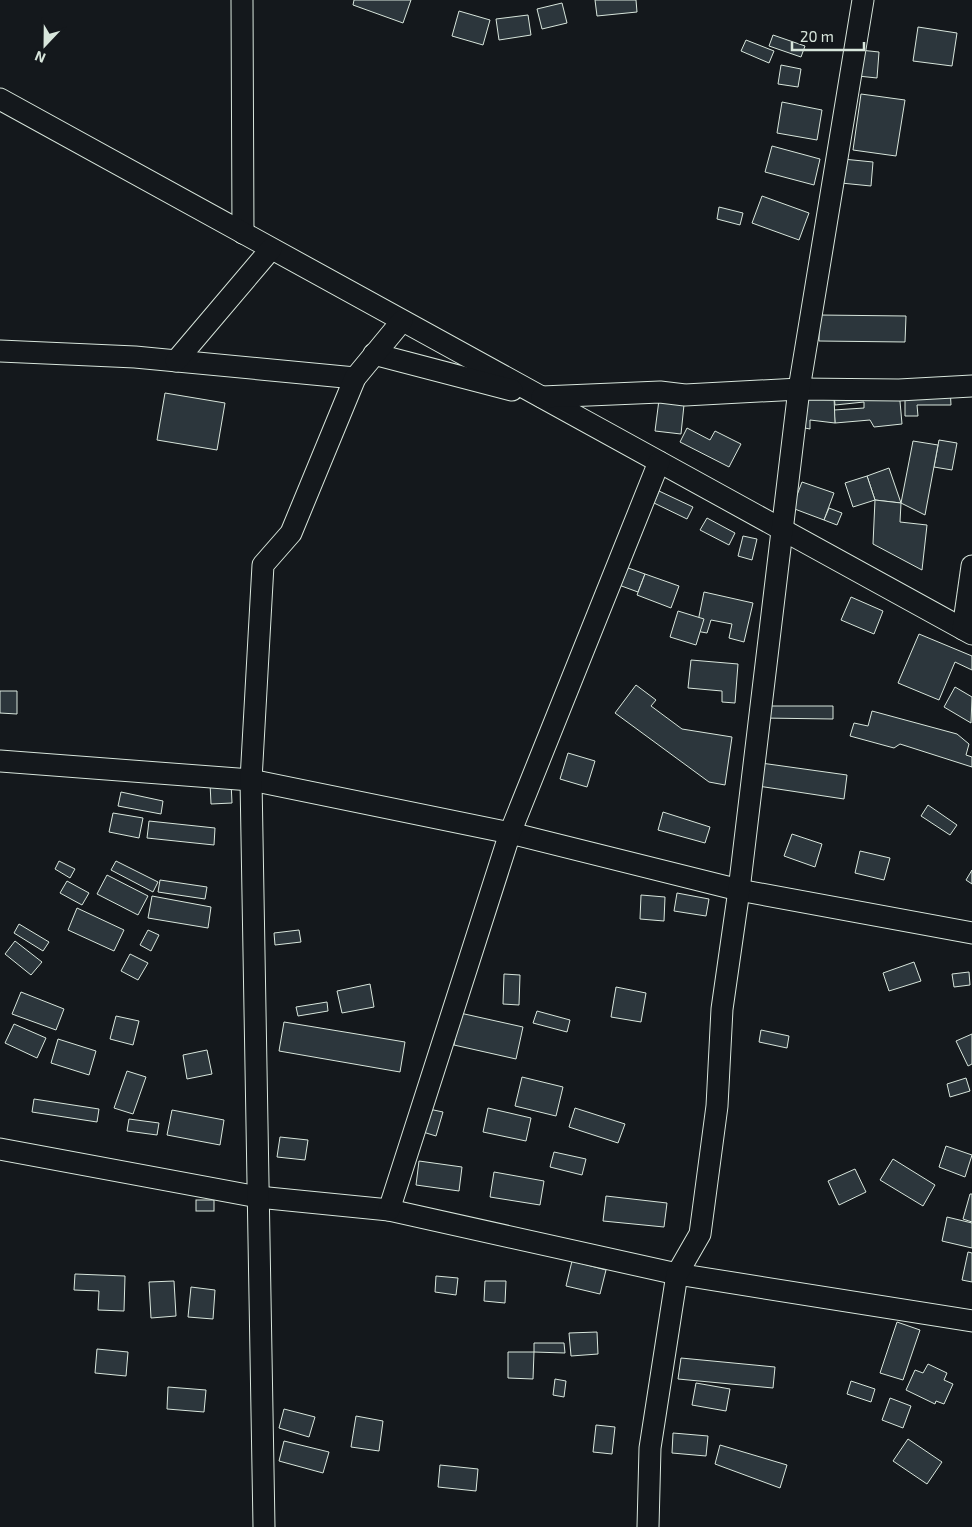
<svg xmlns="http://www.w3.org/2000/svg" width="972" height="1527" viewBox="0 0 972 1527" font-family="'Exo 2',sans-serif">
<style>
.building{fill:#2c363c;stroke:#d8e6dc}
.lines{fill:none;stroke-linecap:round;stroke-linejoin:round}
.street-casing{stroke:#d8e6dc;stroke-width:23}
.street{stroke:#14181c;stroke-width:21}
</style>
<rect width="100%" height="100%" fill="#14181c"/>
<g class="building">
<polygon points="354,0 411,0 403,23 353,5"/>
<polygon points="595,0 636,0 637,12 597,16"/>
<polygon points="562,3 567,23 542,29 537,9"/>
<polygon points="459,11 490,20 483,45 452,36"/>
<polygon points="528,15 531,35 499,40 496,19"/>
<polygon points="918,27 957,33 952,66 913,61"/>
<polygon points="773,35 805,46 801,57 769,46"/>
<polygon points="746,40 774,51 769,63 741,51"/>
<polygon points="860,50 879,52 877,78 858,76"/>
<polygon points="781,65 801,69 798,87 778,84"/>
<polygon points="861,94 905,100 896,156 853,150"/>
<polygon points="782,102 822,110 817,140 777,133"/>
<polygon points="772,146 820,159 814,185 765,172"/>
<polygon points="843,159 873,162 871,186 841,183"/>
<polygon points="762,196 809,213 799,240 752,223"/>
<polygon points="719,207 743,213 740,225 717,219"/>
<polygon points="819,315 906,316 905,342 819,341"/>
<polygon points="950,388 951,405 917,405 918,416 905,416 905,389"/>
<polygon points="899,390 902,424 874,427 870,420 835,423 834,410 864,408 864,402 835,405 834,395"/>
<polygon points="660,392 685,395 681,434 655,431"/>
<polygon points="165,393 225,403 217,450 157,440"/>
<polygon points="807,395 834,395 835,423 810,420 810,429 805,428"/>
<polygon points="687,428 710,440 715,431 741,444 729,467 680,442"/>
<polygon points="939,440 957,443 952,470 934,467"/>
<polygon points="913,441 938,445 925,515 901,503"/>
<polygon points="889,468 901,503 875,500 867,476"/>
<polygon points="867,476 875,500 853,507 845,483"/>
<polygon points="802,482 834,493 824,520 792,508"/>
<polygon points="659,491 693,507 687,519 654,503"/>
<polygon points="875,500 901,503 900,522 927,525 922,570 873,544"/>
<polygon points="829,508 842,513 837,525 824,520"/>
<polygon points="707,518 735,533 729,545 700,530"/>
<polygon points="743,536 757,539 752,560 738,556"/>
<polygon points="623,566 645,574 638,592 616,584"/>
<polygon points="645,574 679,586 671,608 637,595"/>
<polygon points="704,592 753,603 744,642 729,638 732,624 711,620 707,633 696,631"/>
<polygon points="851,597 883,611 874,634 841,620"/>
<polygon points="678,611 704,619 696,645 670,637"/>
<polygon points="919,634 972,656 972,670 955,662 939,700 898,683"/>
<polygon points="691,660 738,664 735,703 722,702 722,691 688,688"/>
<polygon points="636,685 656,700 651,706 682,729 732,737 725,785 709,782 615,713"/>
<polygon points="955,687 972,697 971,723 944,707"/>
<polygon points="0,691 17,691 17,714 0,713"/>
<polygon points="760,706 833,706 833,719 760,718"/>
<polygon points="872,711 957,734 969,744 966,755 972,757 972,767 900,744 894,748 850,736 854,723 868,726"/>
<polygon points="568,753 595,761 587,787 560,779"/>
<polygon points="761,763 847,775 844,799 758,786"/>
<polygon points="231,782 232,803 211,804 210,783"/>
<polygon points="121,792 163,801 161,814 118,806"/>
<polygon points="928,805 957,825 950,835 921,816"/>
<polygon points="663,812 710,827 705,843 658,830"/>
<polygon points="113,813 143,818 139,838 109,832"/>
<polygon points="149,821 215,828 214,845 147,838"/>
<polygon points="792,834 822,844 815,867 784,856"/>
<polygon points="860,851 890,858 884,880 855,873"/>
<polygon points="59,861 75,869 70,878 55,869"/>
<polygon points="116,861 158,882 153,892 111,870"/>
<polygon points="972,870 972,884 966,880"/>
<polygon points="107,875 148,896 138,915 97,894"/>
<polygon points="160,880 207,887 205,899 158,892"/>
<polygon points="67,881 89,893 82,905 60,893"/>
<polygon points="677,893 709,899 706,916 674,911"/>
<polygon points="641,895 665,897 664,921 640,919"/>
<polygon points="152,896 211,907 208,928 148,918"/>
<polygon points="77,908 124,930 114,951 68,930"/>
<polygon points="19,924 49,942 43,951 14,933"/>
<polygon points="148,930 159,935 151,951 140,945"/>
<polygon points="299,930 301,942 275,945 274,933"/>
<polygon points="15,941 42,962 31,975 5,954"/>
<polygon points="130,954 148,963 138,980 121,971"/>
<polygon points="914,962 921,981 889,991 883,973"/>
<polygon points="969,972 970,985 954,987 952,974"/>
<polygon points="504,974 520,975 519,1005 503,1004"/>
<polygon points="370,984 374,1007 342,1013 337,991"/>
<polygon points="616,987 646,993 641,1022 611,1017"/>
<polygon points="21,992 64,1009 56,1030 12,1014"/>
<polygon points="327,1002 328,1011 298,1016 296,1007"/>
<polygon points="537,1011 570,1020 567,1032 533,1023"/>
<polygon points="460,1013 523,1027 516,1059 454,1045"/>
<polygon points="116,1016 139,1021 133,1045 110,1039"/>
<polygon points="284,1022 405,1042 400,1072 279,1051"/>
<polygon points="14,1024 46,1038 37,1058 5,1043"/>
<polygon points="761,1030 789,1036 787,1048 759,1042"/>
<polygon points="972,1034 972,1064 968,1066 956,1041"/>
<polygon points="58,1039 96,1051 89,1075 51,1063"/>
<polygon points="207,1050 212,1074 187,1079 183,1055"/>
<polygon points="127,1071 146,1077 133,1114 114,1108"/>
<polygon points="522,1077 563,1087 556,1116 515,1106"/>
<polygon points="966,1078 970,1091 950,1097 947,1084"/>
<polygon points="34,1099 99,1109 97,1122 32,1112"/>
<polygon points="488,1108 531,1118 526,1141 483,1132"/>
<polygon points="575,1108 625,1124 618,1143 569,1127"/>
<polygon points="429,1109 443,1112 436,1136 423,1132"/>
<polygon points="172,1110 224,1120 220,1145 167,1135"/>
<polygon points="129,1119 159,1123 157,1135 127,1131"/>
<polygon points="280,1137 308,1140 305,1160 277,1157"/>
<polygon points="946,1146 972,1155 965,1177 939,1167"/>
<polygon points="554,1152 586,1159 582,1175 550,1167"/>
<polygon points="893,1159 935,1185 923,1206 880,1180"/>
<polygon points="419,1161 462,1167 459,1191 416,1185"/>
<polygon points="855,1169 866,1192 839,1205 828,1181"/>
<polygon points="494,1172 544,1181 540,1205 490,1197"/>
<polygon points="970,1194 972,1194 972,1222 963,1219"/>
<polygon points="606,1196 667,1203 664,1227 603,1221"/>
<rect x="196" y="1200" width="18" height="11"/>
<polygon points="947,1217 972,1223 972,1248 942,1241"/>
<polygon points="968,1252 972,1253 972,1282 962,1280"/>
<polygon points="572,1261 606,1270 600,1294 566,1286"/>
<polygon points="75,1274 125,1276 124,1311 98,1310 99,1291 74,1290"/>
<polygon points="436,1276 458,1278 456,1295 435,1292"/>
<polygon points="174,1281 176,1316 151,1318 149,1282"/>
<polygon points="485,1281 506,1281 505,1303 484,1301"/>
<polygon points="191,1287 215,1290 213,1319 188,1317"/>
<polygon points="897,1322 920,1330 903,1380 880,1373"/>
<polygon points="597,1332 598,1354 571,1356 569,1333"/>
<polygon points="534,1343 564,1343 565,1353 534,1352"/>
<polygon points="97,1349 128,1352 126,1376 95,1373"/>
<polygon points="508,1352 534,1352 533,1379 508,1378"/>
<polygon points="681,1358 775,1367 773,1388 678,1379"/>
<polygon points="928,1364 947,1373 944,1380 953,1384 944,1404 936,1401 935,1404 906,1390 915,1370 923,1373"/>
<polygon points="555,1379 566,1381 564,1397 553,1395"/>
<polygon points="851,1381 875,1389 871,1402 847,1394"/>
<polygon points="696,1383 730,1389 726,1411 692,1405"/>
<polygon points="168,1387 206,1390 204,1412 167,1409"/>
<polygon points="890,1398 911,1406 903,1428 882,1420"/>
<polygon points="284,1409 315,1417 309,1437 279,1428"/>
<polygon points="356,1416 383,1421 379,1451 351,1447"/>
<polygon points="596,1425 615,1427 612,1454 593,1452"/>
<polygon points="673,1433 708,1436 706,1456 672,1453"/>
<polygon points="908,1439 942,1462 927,1484 893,1461"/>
<polygon points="284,1441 329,1452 323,1473 279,1461"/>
<polygon points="720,1445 787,1465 780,1488 715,1464"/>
<polygon points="440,1465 478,1469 476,1491 438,1487"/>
</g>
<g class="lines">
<g class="street-casing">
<g id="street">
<polyline points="242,0 243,233"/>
<polyline points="0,99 972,634"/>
<polyline points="0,351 135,357 355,378"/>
<polyline points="374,354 512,390"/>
<polyline points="176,361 271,249"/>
<polyline points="542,397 660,392 685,395 799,389 899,390 972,386"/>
<polyline points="963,629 972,566"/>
<polyline points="0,761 251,780 510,833 739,890 972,933"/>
<polyline points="0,1149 258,1197 389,1210 677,1274 972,1321"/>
<polyline points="389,1210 510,833 659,462"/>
<polyline points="264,1527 251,780 263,565 291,533 355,378 402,321"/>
<polyline points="648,1527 650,1448 677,1274 700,1234 717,1106 722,1009 739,890 799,389 863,0"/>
</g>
</g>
<use href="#street" class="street"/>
</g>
<g transform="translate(45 45) rotate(202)" stroke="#14181c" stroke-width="4" paint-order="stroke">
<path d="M0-4L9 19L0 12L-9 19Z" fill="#d8e6dc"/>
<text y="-8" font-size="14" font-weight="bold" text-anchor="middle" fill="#d8e6dc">N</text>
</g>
<path d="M792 42v8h72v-8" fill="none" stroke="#d8e6dc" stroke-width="2.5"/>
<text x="800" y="42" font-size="15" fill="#d8e6dc" stroke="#14181c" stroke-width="4" paint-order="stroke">20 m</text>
</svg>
